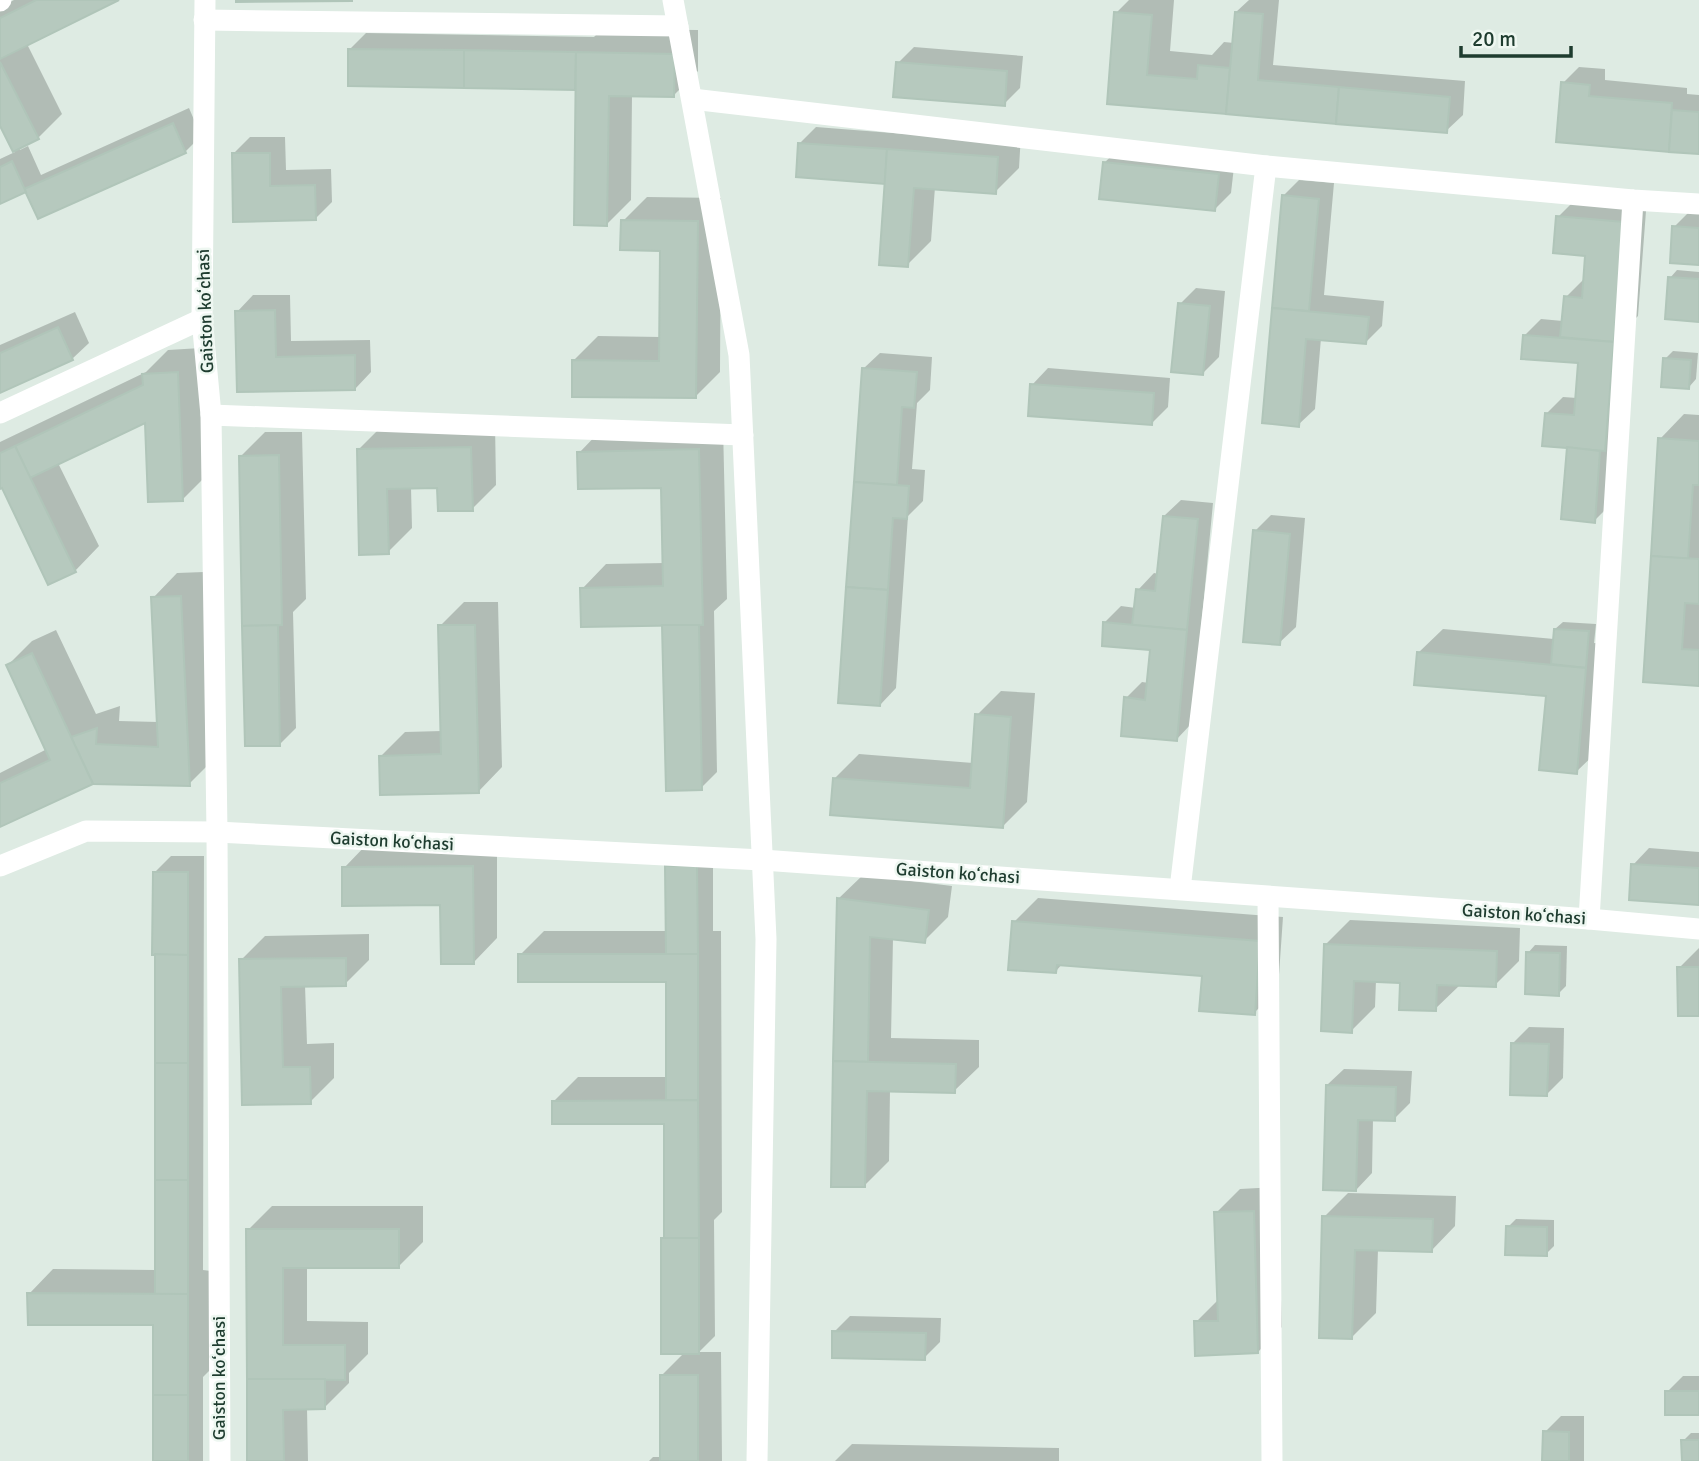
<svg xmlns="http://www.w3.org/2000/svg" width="1699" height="1461" viewBox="0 0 1699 1461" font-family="Signika,sans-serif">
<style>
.shadow{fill:#0003}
.building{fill:#b6c9be;stroke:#b0c5b9;stroke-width:2}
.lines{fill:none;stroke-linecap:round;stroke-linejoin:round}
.minor{stroke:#fff;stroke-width:21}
.labels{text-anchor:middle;stroke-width:5;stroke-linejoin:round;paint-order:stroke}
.street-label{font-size:18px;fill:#1e3c2f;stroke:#eef7f1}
</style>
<rect width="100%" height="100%" fill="#deebe3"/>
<g class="shadow">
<polygon points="14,0 115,0 27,44 62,114 38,138 19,147 20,150 28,146 41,175 189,108 201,136 185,152 26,189 0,202 0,159 15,152 0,122 0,7"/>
<polygon points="1129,0 1174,0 1170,51 1212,55 1224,42 1234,43 1236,12 1249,0 1279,0 1273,65 1465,81 1463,115 1446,131 1109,103 1116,13"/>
<polygon points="602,29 698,30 698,71 674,95 632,94 631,200 607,224 577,86 575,88 350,49 366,33 594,37"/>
<polygon points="914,47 1023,56 1020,88 1004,104 898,63"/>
<polygon points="1579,67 1605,69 1605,80 1687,88 1687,94 1699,95 1699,153 1558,141 1563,83"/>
<polygon points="816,127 905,134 1021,134 1019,168 995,192 935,187 931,241 907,265 887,182 800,143"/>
<polygon points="250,137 285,137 286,170 331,169 332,202 316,218 235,220 234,153"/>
<polygon points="1121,147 1235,158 1231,193 1215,209 1104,163"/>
<polygon points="1299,180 1334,183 1324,295 1384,301 1382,326 1366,342 1321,338 1315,409 1298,425 1264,422 1283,196"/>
<polygon points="1582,193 1647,198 1638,316 1612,342 1612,347 1629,330 1610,505 1594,521 1569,446 1547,413 1563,397 1577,398 1580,362 1525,335 1541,319 1563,321 1566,297 1585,278 1587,254 1558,217"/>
<polygon points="647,197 721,198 720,372 695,397 574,360 598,336 661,337 661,249 623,221"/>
<polygon points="1698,203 1699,203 1699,263 1674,227"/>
<polygon points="1677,270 1699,272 1699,320 1670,278"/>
<polygon points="1196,288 1225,291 1219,357 1203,373 1180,304"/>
<polygon points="253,295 290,295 291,341 370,340 371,372 355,389 239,390 237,312"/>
<polygon points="75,312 89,343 72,359 0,391 0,345"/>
<polygon points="201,348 207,475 183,499 146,421 58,463 99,546 75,571 3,486 0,487 0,442 146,372 168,350"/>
<polygon points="1673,351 1698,353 1696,379 1689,387 1665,359"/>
<polygon points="880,353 932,357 930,390 917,403 912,469 925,470 923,501 908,516 896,688 880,705 840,702 863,369"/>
<polygon points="1048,368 1170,378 1168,407 1151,424 1032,385"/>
<polygon points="1684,414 1699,415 1699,684 1645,681 1660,439"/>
<polygon points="495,423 496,485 472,509 439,486 411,487 412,528 388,552 358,450 383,425"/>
<polygon points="723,426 727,599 714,611 717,772 701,788 664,624 582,589 606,564 665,563 663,486 579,453 603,428"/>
<polygon points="265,432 302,432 306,599 293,612 296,728 280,744 240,457"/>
<polygon points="1181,500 1213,503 1192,723 1176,740 1126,698 1142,682 1149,683 1152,649 1105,622 1121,606 1136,608 1138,590 1154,573 1159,574 1164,516"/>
<polygon points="1271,515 1305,518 1296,627 1279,643 1255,531"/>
<polygon points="204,572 213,760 189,784 92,782 0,825 0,773 47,749 8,665 32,641 56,630 96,714 120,706 119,721 158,722 153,598 177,573"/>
<polygon points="464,602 498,602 502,767 478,792 381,756 405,732 442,731 440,626"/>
<polygon points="1563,622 1596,624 1594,643 1609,644 1601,748 1576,772 1547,695 1418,653 1443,629 1554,639 1555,629"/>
<polygon points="1001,691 1035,693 1027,802 1003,826 834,779 859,754 973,763 977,715"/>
<polygon points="368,843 497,843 497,938 473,963 442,904 344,868"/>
<polygon points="1649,848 1699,852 1699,903 1633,865"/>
<polygon points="683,850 713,850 713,931 721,931 722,1212 714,1220 715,1336 699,1352 721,1352 722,1461 649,1461 653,1457 662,1457 661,1376 685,1352 663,1239 666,1236 666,1123 554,1101 578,1077 668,1077 667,980 520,955 544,931 667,931 667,866"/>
<polygon points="171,856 204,856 203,1270 211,1271 211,1369 203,1377 203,1461 155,1461 155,1323 29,1294 53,1269 156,1270 157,953 155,872"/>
<polygon points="863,875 952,886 948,917 924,941 893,938 891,1038 979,1040 979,1067 954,1091 890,1090 889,1161 865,1185 838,899"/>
<polygon points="1038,898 1283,917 1278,989 1254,1013 1203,974 1063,963 1056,971 1014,922"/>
<polygon points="1350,920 1520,928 1519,961 1495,985 1460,985 1435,1009 1402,982 1376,980 1375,1007 1351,1031 1326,944"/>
<polygon points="369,934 369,960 345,984 305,985 307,1044 334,1043 334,1078 310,1102 243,1103 241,960 265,936"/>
<polygon points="1535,945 1567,946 1566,986 1558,994 1528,953"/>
<polygon points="1699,948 1699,1014 1679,968"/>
<polygon points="1529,1027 1564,1028 1563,1078 1547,1094 1513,1043"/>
<polygon points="1344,1069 1412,1071 1410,1103 1394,1119 1373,1119 1372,1173 1356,1190 1327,1085"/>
<polygon points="1277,1187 1282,1327 1258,1352 1196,1322 1219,1299 1216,1213 1240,1189"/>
<polygon points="1348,1193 1456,1196 1455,1226 1431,1251 1378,1249 1376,1313 1352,1337 1324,1217"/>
<polygon points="272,1206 423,1206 423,1242 399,1266 307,1266 307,1321 368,1322 368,1354 349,1373 349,1383 325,1407 307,1408 308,1461 249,1461 248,1230"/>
<polygon points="1516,1219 1554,1220 1554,1246 1546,1254 1508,1227"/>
<polygon points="850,1316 941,1318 940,1342 924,1358 834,1332"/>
<polygon points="1683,1376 1699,1376 1699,1413 1667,1392"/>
<polygon points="1561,1416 1584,1416 1584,1461 1544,1461 1545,1432"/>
<polygon points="1691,1433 1699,1433 1699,1461 1683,1461 1683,1441"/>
<polygon points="852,1444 1059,1448 1059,1461 835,1461"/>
</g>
<g class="building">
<polygon points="36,0 119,0 0,59 0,18"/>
<polygon points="236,0 352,0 352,1 236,2"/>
<polygon points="1114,12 1152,15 1147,75 1197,79 1198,65 1230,68 1226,114 1107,104"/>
<polygon points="1235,12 1263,14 1258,80 1339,87 1336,124 1226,114"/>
<polygon points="348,49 464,50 464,88 348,86"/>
<polygon points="464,50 576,52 575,90 464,88"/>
<polygon points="576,52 675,54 674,97 609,96 607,226 574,225"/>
<polygon points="0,62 39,139 13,152 0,126"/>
<polygon points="896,62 1007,71 1005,106 893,97"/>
<polygon points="1561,82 1590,85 1589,96 1672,103 1669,152 1556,142"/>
<polygon points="1339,87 1450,97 1447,133 1336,124"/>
<polygon points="1672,110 1699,112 1699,154 1669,152"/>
<polygon points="173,123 186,153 38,219 24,189"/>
<polygon points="798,143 887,149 885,184 796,177"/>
<polygon points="887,149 998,157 996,194 914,188 908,267 879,265"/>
<polygon points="232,153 270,153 270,186 315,185 316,220 233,222"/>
<polygon points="12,161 26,192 0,204 0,167"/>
<polygon points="1103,162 1219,174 1215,211 1099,199"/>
<polygon points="1282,195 1319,199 1309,311 1272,308"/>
<polygon points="1556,216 1624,222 1614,342 1560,337 1564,296 1582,298 1585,256 1553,253"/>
<polygon points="621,220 698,221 696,398 572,397 572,360 659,361 660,251 620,250"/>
<polygon points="1672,226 1699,228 1699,265 1670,263"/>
<polygon points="1668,277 1699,279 1699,322 1665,319"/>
<polygon points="1178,303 1210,306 1203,375 1171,372"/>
<polygon points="1272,308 1369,317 1366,344 1306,339 1299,427 1262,423"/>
<polygon points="275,310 276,357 355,355 355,390 237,392 235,311"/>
<polygon points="58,327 73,360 0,393 0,353"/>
<polygon points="1523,335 1614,342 1605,451 1542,446 1545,413 1574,415 1578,363 1521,359"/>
<polygon points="1663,358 1691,360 1689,389 1661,387"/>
<polygon points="862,368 917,372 914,408 902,407 897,485 854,482"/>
<polygon points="178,372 183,501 148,502 145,423 30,478 15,446 143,385 142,374"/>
<polygon points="1030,384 1154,393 1152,425 1028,416"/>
<polygon points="1658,438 1699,441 1699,485 1693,485 1688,559 1651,556"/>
<polygon points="15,446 76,572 48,585 2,488 0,489 0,453"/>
<polygon points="471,447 473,511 438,511 437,488 387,489 389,554 359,555 357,449"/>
<polygon points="1567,447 1600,451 1595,523 1561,519"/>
<polygon points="699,449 703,625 581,627 580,588 663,586 661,488 578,489 577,452"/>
<polygon points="279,455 282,625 242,626 239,456"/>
<polygon points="854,482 909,486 907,519 893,518 888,590 846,587"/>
<polygon points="1163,516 1198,519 1187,630 1132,625 1136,589 1155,591"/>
<polygon points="1253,530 1290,534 1280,645 1243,642"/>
<polygon points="1651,556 1699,559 1699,604 1685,603 1682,649 1699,650 1699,686 1643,682"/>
<polygon points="846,587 888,590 880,706 838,703"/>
<polygon points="181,596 190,786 93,784 71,737 97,728 96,744 158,747 151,597"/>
<polygon points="1103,622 1187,630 1177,741 1121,736 1124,697 1145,700 1150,650 1102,646"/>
<polygon points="278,625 280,746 245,746 242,626"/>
<polygon points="438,625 475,625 479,793 380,795 379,756 441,754"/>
<polygon points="662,625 699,625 702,790 666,791"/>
<polygon points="1554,629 1589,631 1586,668 1551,664"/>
<polygon points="1417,652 1586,668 1577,774 1539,770 1546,696 1414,685"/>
<polygon points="32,653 93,784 0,827 0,783 50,760 6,665"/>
<polygon points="975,714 1011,717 1003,828 830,815 833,778 970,788"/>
<polygon points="1631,864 1699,868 1699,905 1629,900"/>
<polygon points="473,866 474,964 441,964 440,905 342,906 342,867"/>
<polygon points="665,866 697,866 698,954 666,954"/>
<polygon points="153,872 188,872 188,955 152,955"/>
<polygon points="837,898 929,910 925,943 870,937 868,1062 833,1061"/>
<polygon points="1012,921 1260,941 1255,1015 1199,1011 1202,976 1057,965 1056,973 1008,970"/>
<polygon points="1324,944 1497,951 1496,987 1437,985 1436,1011 1399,1010 1400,983 1354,981 1352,1033 1321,1031"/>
<polygon points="1526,952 1560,953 1559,996 1525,994"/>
<polygon points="155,954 188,955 188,1063 155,1063"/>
<polygon points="518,954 698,954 698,1100 666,1100 666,982 518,982"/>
<polygon points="346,958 346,986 281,987 283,1067 310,1067 311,1104 242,1105 239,959"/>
<polygon points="1677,967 1699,967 1699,1016 1678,1016"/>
<polygon points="1511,1043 1549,1044 1547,1096 1510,1095"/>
<polygon points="833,1061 956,1064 955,1093 867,1091 865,1187 831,1187"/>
<rect x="155" y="1063" width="33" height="117"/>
<polygon points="1326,1085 1396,1087 1395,1121 1358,1120 1356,1191 1323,1190"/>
<polygon points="698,1100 699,1238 664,1238 664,1124 552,1124 552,1101"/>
<rect x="155" y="1180" width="33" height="114"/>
<polygon points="1254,1211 1258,1353 1195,1356 1194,1321 1218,1321 1214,1212"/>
<polygon points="1322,1216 1433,1219 1432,1252 1355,1250 1352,1339 1319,1338"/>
<polygon points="1506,1226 1547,1227 1547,1256 1505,1255"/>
<polygon points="246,1229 399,1229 399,1268 283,1268 283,1345 345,1345 345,1380 247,1379"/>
<rect x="661" y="1238" width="38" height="116"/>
<polygon points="27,1293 188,1294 188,1395 153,1395 153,1325 28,1325"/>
<polygon points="832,1331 926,1333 925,1360 832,1358"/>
<rect x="660" y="1375" width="38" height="86"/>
<polygon points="247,1379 325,1379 325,1409 283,1410 284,1461 247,1461"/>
<rect x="1665" y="1391" width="34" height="24"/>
<rect x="153" y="1395" width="35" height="66"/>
<polygon points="1543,1431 1569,1432 1569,1461 1542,1461"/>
<polygon points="1681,1440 1699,1440 1699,1461 1682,1461"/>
</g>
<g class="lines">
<g class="minor">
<polyline points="205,0 202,319 211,415 217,832 220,1461"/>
<polyline points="673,0 739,355 766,939 757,1461"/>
<polyline points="0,1 1,0"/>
<polyline points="204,20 678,26"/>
<polyline points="692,99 1266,166"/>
<polyline points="0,413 202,319"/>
<polyline points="211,415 743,435"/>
<polyline points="0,866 86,831 217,832 762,860 1589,919 1699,929"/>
<polyline points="1180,889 1266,166 1633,200 1699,204"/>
<polyline points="1268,897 1272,1461"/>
<polyline points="1589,919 1633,200"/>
</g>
</g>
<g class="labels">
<g class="street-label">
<text transform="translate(205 311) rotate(-92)" y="6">Gaiston koʻchasi</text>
<text transform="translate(392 841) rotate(3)" y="6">Gaiston koʻchasi</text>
<text transform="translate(958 873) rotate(4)" y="6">Gaiston koʻchasi</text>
<text transform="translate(1524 914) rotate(4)" y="6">Gaiston koʻchasi</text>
<text transform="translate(219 1378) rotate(-90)" y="6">Gaiston koʻchasi</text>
</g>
</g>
<path d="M1461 46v10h110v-10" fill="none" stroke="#1e3c2f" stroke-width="3.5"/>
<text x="1472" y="46" font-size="21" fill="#1e3c2f" stroke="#eef7f1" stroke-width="5" paint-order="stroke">20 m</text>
</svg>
